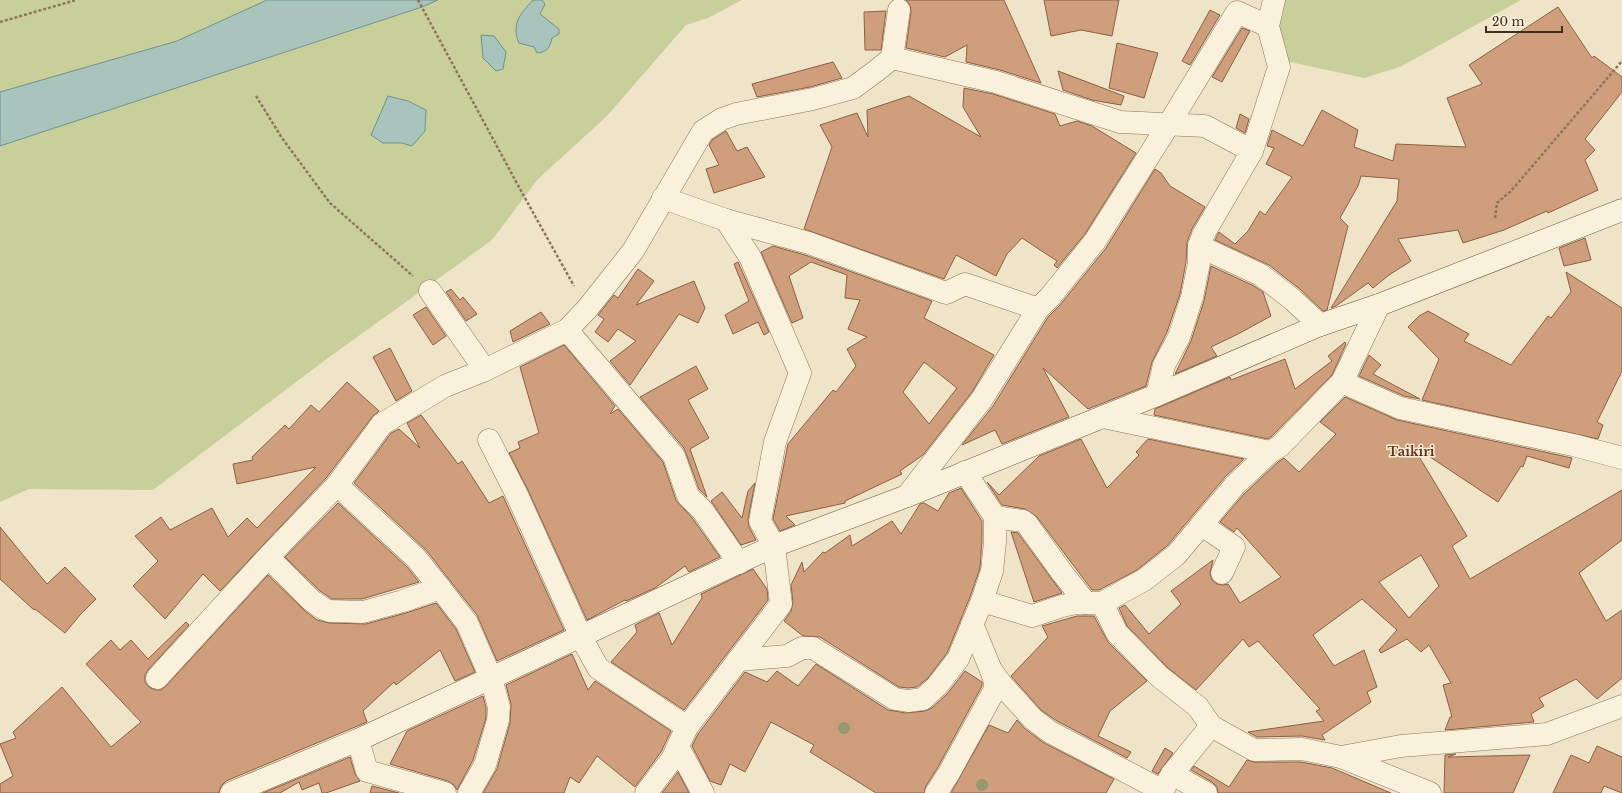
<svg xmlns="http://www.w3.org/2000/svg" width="1622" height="793" viewBox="0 0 1622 793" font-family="'Libre Baskerville',serif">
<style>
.green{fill:#c9cf9b;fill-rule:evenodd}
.water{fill:#a9c4bc;stroke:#6f938a}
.building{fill:#cf9f7d;stroke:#8d5f41;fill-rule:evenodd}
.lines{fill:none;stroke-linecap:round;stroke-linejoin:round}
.street-casing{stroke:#8d765c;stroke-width:23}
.secondary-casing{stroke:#6f573f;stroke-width:23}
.path{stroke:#8d765c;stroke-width:2.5;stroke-dasharray:3 2;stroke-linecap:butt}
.street{stroke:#faf1dc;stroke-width:22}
.secondary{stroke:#faf1dc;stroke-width:22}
.tree{fill:#96986f}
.labels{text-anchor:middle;stroke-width:3;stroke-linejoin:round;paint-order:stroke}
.quarter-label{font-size:13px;font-weight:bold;fill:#6b2e1e;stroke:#f7eed8}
</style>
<rect width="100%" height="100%" fill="#f0e4c8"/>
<g class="green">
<polygon points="0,0 267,0 177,41 0,92"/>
<path d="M438 0H538H533L552 38 559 29 540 14 544 4 542 0H742L708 18 686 25 607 116 538 179 492 240 328 358 153 490 29 489 0 502V146L422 7ZM426 110 412 146 402 143H384Z"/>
<polygon points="1280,0 1521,0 1400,67 1364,78 1281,60 1278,7"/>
</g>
<g class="water">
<polygon points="267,0 438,0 422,7 0,146 0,92 177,41"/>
<path d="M533 0H542L545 4 540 14 559 29V34L552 38C550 47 548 52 537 53L534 47 519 43C511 24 520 14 533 0Z"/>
<polygon points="481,35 494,36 506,52 503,69 496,71 483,58"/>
<polygon points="388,96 408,101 426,110 425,131 412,146 402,143 383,143 371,135"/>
</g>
<g class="building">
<polygon points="906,0 1004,0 1041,83 1000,70 966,62 967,45 945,57 906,48 911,12 910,5"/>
<polygon points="1044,0 1119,0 1112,36 1081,30 1051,36"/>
<polygon points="1558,7 1592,58 1594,56 1622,77 1622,92 1585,139 1595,150 1585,160 1598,190 1548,213 1547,211 1504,230 1463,243 1458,230 1398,239 1411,261 1389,275 1373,288 1368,283 1336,306 1331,308 1397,201 1399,179 1361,176 1358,186 1340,218 1348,226 1327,310 1323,311 1301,290 1269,265 1215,240 1219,232 1235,244 1248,231 1260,211 1265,215 1292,177 1266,164 1274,148 1267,146 1272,130 1303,146 1322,110 1358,130 1354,147 1393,161 1396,144 1466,147 1447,98 1482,84 1469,65"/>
<polygon points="1210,10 1220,15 1190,65 1182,61"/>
<polygon points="886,11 881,50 865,50 864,12"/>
<polygon points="1242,28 1250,31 1222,82 1212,77"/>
<polygon points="1117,43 1158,53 1144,98 1109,88"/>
<polygon points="833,62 842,78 810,87 757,97 752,84"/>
<polygon points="1058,71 1124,96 1121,105 1092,100 1063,90"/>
<polygon points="964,88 993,94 1055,114 1060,126 1077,121 1092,126 1136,153 1085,234 1057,268 1054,265 1057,261 1022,238 1007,254 996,276 956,255 944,279 804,229 832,147 820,125 857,113 868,137 867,110 909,96 981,137 963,107"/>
<polygon points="1240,114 1249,119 1245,133 1236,128"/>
<polygon points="726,131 737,151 747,147 765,177 714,193 706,169 719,165 709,145 712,140"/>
<polygon points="1155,169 1161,173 1170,186 1205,207 1192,229 1187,242 1186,262 1180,294 1167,332 1152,362 1146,386 1088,409 1043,368 1069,417 1002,444 995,430 962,445 993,406 1048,317 1060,305 1106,248"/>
<polygon points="1585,238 1591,260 1564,266 1559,248"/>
<path d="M773 246 805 255 932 301 924 318 994 355 972 392 923 455 900 471 902 474 845 501V503L786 516 795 525 780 531 773 519 788 444 833 390 836 392 856 366 847 349 867 337 848 329 860 300 845 298 847 275 811 262 789 276 803 318 792 323 761 252ZM924 362 957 388 929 424 903 392Z"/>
<polygon points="738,262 769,332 764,335 758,322 733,334 725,315 749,301 734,264"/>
<polygon points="1211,266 1254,286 1263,292 1271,316 1238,334 1211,347 1217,356 1175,374 1191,341 1204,301"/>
<polygon points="638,269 654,281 636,305 694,281 705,308 698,323 679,314 630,385 610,361 636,341 618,329 608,342 595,332 604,319 598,315 614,295 618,298"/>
<polygon points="1566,272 1622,308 1622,371 1597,422 1603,425 1598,439 1422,400 1439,359 1408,327 1419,316 1428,311 1469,334 1464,341 1511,365 1548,316 1551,318 1571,292"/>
<polygon points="451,289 460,300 463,297 477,314 466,321 446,292"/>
<polygon points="426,307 446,336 433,345 413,315"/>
<polygon points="541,312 550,324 513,342 510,331"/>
<polygon points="1345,342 1346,344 1332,375 1272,436 1268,439 1154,415 1155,409 1230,377 1231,380 1285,359 1295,389 1332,361 1328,356"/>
<polygon points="564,345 615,406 610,414 618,409 663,462 676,500 693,519 720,557 689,572 685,566 655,588 626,601 625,600 587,620 528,490 509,453 520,448 518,442 539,433 520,367"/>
<polygon points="390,348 412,391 396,401 373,357"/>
<polygon points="1369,355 1381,365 1373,374 1420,399 1404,396 1359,376"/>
<polygon points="696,366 708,389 688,400 709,438 690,449 707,497 699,489 684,448 640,397"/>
<polygon points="347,382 379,411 372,417 327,477 220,591 203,574 165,619 133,586 158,561 135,536 161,517 170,530 212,508 228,537 247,518 257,528 316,467 237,484 233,464 253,460 252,457 285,425 289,429 311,405 319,412"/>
<path d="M1345 397 1397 420 1572 458 1569 468 1527 456 1523 467 1521 466 1498 502 1412 445 1467 536 1452 546 1470 579 1622 490V540L1579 573 1606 621 1622 610V678L1597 699 1576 679 1539 698 1544 706 1531 714 1534 722 1445 730 1450 717H1452L1443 685 1451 683 1429 645 1421 652 1407 639 1381 653 1379 650 1397 630 1362 599 1313 635 1334 666 1364 650 1377 687 1367 692 1371 702 1322 735 1325 740 1302 736 1257 737 1248 732 1324 721 1316 711 1320 709 1258 641 1249 647 1243 639 1196 690 1168 668 1127 626 1119 608 1125 605 1149 634 1181 604 1171 591 1213 560 1210 574 1212 580 1217 584 1223 585 1228 584 1240 603 1281 577 1237 528 1234 532 1220 522 1244 494 1278 462 1284 458 1299 472 1336 434 1320 422ZM1421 555 1439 586 1409 618 1379 582Z"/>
<polygon points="421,415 458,464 462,461 489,503 503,496 564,630 497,661 477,615 426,550 354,483 391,433 399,429 420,448 407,423"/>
<polygon points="1081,439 1107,488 1139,455 1136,452 1148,439 1244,459 1225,477 1167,546 1137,570 1099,590 1092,590 1037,517 1025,509 1002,505 987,482 999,495 1039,456"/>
<polygon points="755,483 748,519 749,527 756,540 741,545 711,501 722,492 742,518 748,491"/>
<polygon points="961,488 982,521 982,541 980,568 970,597 947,653 928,678 917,687 908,688 899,687 820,637 803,636 784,621 791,611 793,602 791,585 802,562 804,572 823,552 825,553 850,535 852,546 892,521 901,534 920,504 924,503 938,511 949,493"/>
<polygon points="338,503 407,567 419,582 362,599 332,599 320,591 285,557"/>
<polygon points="0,527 47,584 65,567 96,599 80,615 65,633 35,609 34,610 0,579"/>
<polygon points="1011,532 1018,533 1062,593 1034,602"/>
<polygon points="753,569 767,589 768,600 684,710 611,662 637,632 635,625 659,613 672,645 702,598 701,594"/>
<polygon points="268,575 305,611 317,620 329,623 366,624 406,613 436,603 456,629 475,672 455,681 440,650 396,685 394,682 363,711 367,722 226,781 221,786 219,793 0,793 0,784 13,776 0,744 16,738 13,732 62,687 111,747 141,722 86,664 111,640 120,650 131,640 148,659 186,622 189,625 148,670 145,675 145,682 149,687 155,690 161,690 166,686"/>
<polygon points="1077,616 1094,616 1108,642 1147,681 1110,711 1098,736 1131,752 1127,758 1057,721 1041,710 1011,676 1048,637 1042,626"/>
<polygon points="572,654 588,690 595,681 671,731 661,752 635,787 597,756 579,783 570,777 564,793 483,793 497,769 510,723 511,704 506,685"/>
<polygon points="816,664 888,710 906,713 925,711 932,708 947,694 965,671 982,682 982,686 938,767 926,786 924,793 876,793 810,752 814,745 771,722 745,772 730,764 721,785 710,781 692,746 698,734 745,672 767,682 777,671 798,686"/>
<polygon points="483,696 486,708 486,718 473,760 457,790 454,785 448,781 390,764 407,731"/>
<polygon points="1017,720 1025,729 1044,743 1114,779 1106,793 951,793 989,725 1008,733"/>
<polygon points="1597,746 1622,757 1622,793 1604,786 1601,793 1553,793 1571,755 1589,763"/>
<polygon points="1165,748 1173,753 1158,774 1152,771"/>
<polygon points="1456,754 1448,757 1530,755 1513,793 1444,793 1445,755"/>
<polygon points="350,757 355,774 360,781 326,793 322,793 319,783 302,790 299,782 280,793 263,793"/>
<polygon points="1247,760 1254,762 1301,762 1332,768 1391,793 1218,793 1217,787 1212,782 1191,770 1194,766 1229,787"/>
<polygon points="678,772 689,793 662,793"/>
<polygon points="372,786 399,793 370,793"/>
</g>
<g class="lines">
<g class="street-casing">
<g id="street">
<polyline points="892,58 899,10"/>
<polyline points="663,198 726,220 809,243 946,293 965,284 1038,309"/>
<polyline points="1199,246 1261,275 1293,300 1320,325"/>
<polyline points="430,291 485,370"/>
<polyline points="567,330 674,456 688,496 703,511 739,563"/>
<polyline points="1342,382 1400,408 1573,445 1622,458"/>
<polyline points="1157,395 1164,365 1179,337 1192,297 1199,263 1199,246 1203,235 1252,151 1279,67 1268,26 1274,0"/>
<polyline points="1103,417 1270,452"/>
<polyline points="489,440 517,495 581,637 598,668 687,727"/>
<polyline points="965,472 995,517 1023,521 1027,524 1063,574 1086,603"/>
<polyline points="337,485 416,558 440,588 467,623 491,678 499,707 498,720 485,765 469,793"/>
<polyline points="907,496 982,399 1038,309 1050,297 1095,241 1169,124 1237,12 1268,26"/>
<polyline points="1202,525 1234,547 1222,573"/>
<polyline points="268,557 312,601 324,609 330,611 363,612 403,601 440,588"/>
<polyline points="982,601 1032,616 1062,606 1076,603 1102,603 1144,580 1176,555 1235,485 1270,452 1280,446 1342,382 1379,305"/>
<polyline points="1102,603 1117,633 1160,677 1198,707 1211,726 1254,750 1302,749 1341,757 1401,746 1547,734 1622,706"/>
<polyline points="972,624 991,670 1002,685 1033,719 1050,732 1163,791"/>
<polyline points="738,660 787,656 802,648 813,648 895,699 908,701 923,699 937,686 958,659 982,601 992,571 995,542 995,517"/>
<polyline points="157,678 268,557 337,485 382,424 445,386 485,370 567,330 587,309 633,251 703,131 722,119 736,114 813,99 853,88 876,71 892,58 996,82 1120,122 1205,126 1252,151"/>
<polyline points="358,740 367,771 445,793"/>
<polyline points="678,747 703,793"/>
<polyline points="1341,757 1430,793"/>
<polyline points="1172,774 1206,793"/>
<polyline points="646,793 672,759 687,727 781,604 774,546 760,521 775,442 800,373 750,257 726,220"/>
<polyline points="936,793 949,773 995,689 995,682 991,670"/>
<polyline points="1161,793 1172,774 1211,726"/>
</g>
</g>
<g class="secondary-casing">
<polyline id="secondary" points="231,793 358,740 774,546 907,496 1157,395 1320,325 1379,305 1622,210"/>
</g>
<g class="path">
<polyline points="418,0 520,189 574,286"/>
<polyline points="0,22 76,0"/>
<polyline points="256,96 282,138 330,203 413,276"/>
<polyline points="1495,218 1497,203 1511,191 1622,61"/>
</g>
<use href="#street" class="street"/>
<use href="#secondary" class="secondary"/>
</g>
<g class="tree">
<circle cx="844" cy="728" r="6"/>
<circle cx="982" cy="785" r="6"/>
</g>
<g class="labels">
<g class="quarter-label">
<text x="1411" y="456">Taikiri</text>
</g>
</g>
<path d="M1486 26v6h76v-6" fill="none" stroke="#3d2e20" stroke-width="2"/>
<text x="1492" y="26" font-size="12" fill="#3d2e20" stroke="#f7eed8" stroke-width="3" paint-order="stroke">20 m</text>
</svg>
